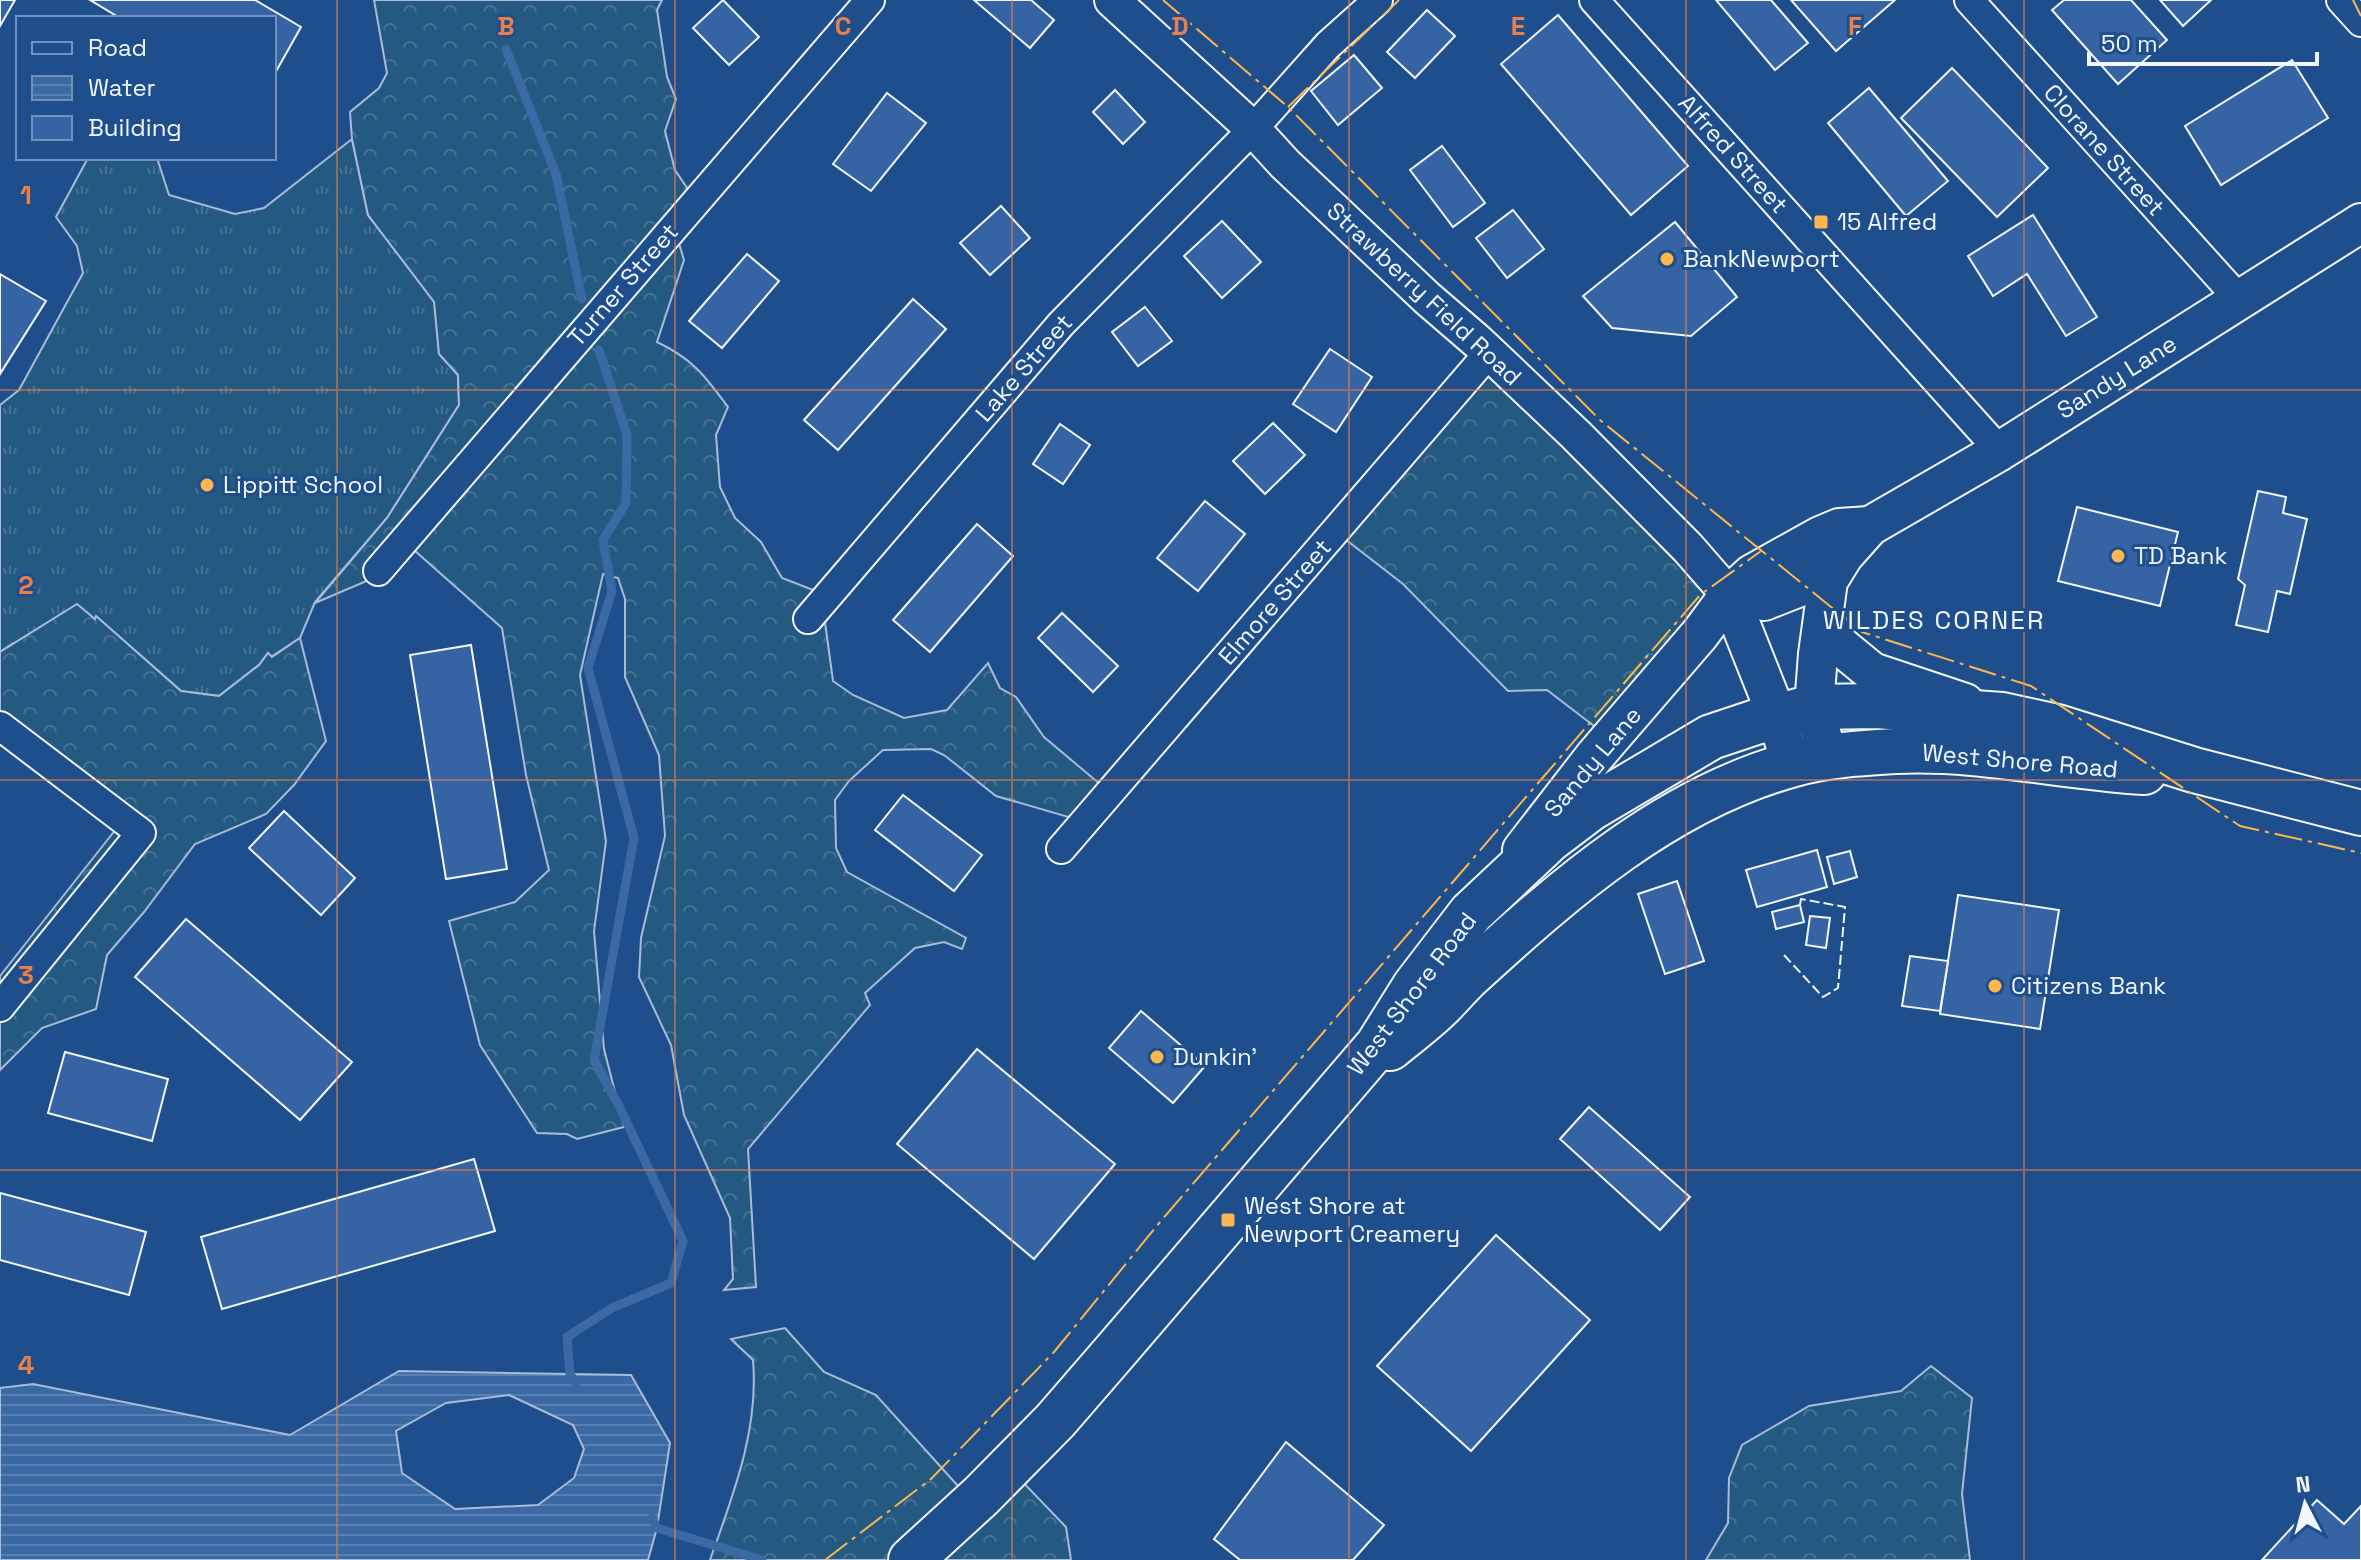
<svg xmlns="http://www.w3.org/2000/svg" width="2361" height="1560" viewBox="0 0 2361 1560" font-family="'Space Grotesk',sans-serif">
<style>
.grass{fill:url(#grass-tufts);stroke:#a8bbd7;stroke-width:2}
.forest{fill:url(#forest-crowns);stroke:#a8bbd7;stroke-width:2}
.water{fill:url(#water-rules);stroke:#a8bbd7;stroke-width:2;fill-rule:evenodd}
.lines{fill:none;stroke-linecap:round;stroke-linejoin:round}
.stream{stroke:#3b69a3;stroke-width:9}
.building{fill:#3563a3;stroke:#f2f6ff;stroke-width:2}
.minor-casing{stroke:#f2f6ff;stroke-width:32}
.tertiary-casing{stroke:#f2f6ff;stroke-width:38}
.secondary-casing{stroke:#f2f6ff;stroke-width:42}
.primary-casing{stroke:#f2f6ff;stroke-width:48}
.minor{stroke:#1f4e8c;stroke-width:28}
.tertiary{stroke:#1f4e8c;stroke-width:34}
.secondary{stroke:#1f4e8c;stroke-width:38}
.primary{stroke:#1f4e8c;stroke-width:44}
.fence{stroke:#f2f6ff;stroke-width:2;stroke-dasharray:10 4;stroke-linecap:butt}
.power{stroke:#ffb74d;stroke-width:2;stroke-dasharray:28 6 4 6;stroke-linecap:butt}
.grid{fill:none;stroke:#ea8049;stroke-width:2;stroke-opacity:0.55}
.poi-dot{fill:#ffb74d;stroke:#1f4e8c;stroke-width:3}
.labels{text-anchor:middle;stroke-width:6;stroke-linejoin:round;paint-order:stroke}
.street-label{font-size:24px;fill:#f2f6ff;stroke:#1f4e8c}
.poi-label{font-size:24px;fill:#f2f6ff;stroke:#1f4e8c;text-anchor:start}
.neighbourhood-label{font-size:26px;letter-spacing:2px;fill:#f2f6ff;stroke:#1f4e8c}
.grid-label{font-size:26px;text-anchor:middle;font-weight:bold;fill:#ea8049;stroke:#1f4e8c;stroke-width:6;stroke-linejoin:round;paint-order:stroke}
</style>
<defs>
<pattern id="grass-tufts" width="24" height="20" patternUnits="userSpaceOnUse" patternTransform="scale(2)"><rect width="24" height="20" fill="#245a82"/><path d="M3 7l-1-3M5 7V3M7 7l1-3M15 17l-1-3M17 17v-4M19 17l1-3" fill="none" stroke="#447295"/></pattern>
<pattern id="forest-crowns" width="20" height="18" patternUnits="userSpaceOnUse" patternTransform="scale(2)"><rect width="20" height="18" fill="#245a82"/><path d="M2 6a3 3 0 1 1 6 0M12 15a3 3 0 1 1 6 0" fill="none" stroke="#447295"/></pattern>
<pattern id="water-rules" width="6" height="5" patternUnits="userSpaceOnUse" patternTransform="scale(2)"><rect width="6" height="5" fill="#3b69a3"/><path d="M0 2.5h6" fill="none" stroke="#587fb1"/></pattern>
</defs>
<rect width="100%" height="100%" fill="#1f4e8c"/>
<polygon class="grass" points="352,139 368,215 435,302 439,353 458,375 459,405 387,518 315,602 300,638 271,657 268,653 259,665 219,696 181,691 97,617 12,644 0,652 0,405 19,390 83,273 77,246 56,217 88,158 157,158 169,195 235,214 264,208"/>
<g class="forest">
<path d="M374 0H662L657 10 667 77 676 99 665 131 675 170 694 198 674 227 684 260 657 342C693 359 705 376 728 407L716 435 720 487 735 518 761 542 782 578 821 593 833 681 853 695 904 718 947 710 988 663 1000 688 1016 697 1044 737 1107 790 1075 819 996 796 944 755 931 749 883 750 849 781 835 800 836 848 847 872 966 938 962 949 944 942 915 948 865 993 870 1005 748 1149 756 1287 724 1290 733 1279 730 1218 684 1115 671 1045 639 977 641 938 665 836 659 755 625 677V599L618 578 603 574 580 675 606 841 594 931 604 1049 624 1127 577 1139 567 1134 537 1133 480 1045 449 921 515 902 549 870 526 775 502 628 406 543 376 577 315 603 387 518 459 405 458 375 439 354 434 302 368 215 352 139 350 112 379 88 387 73Z"/>
<polygon points="1484,356 1741,600 1607,736 1547,690 1508,691 1403,584 1336,532"/>
<polygon points="77,604 95,619 96,616 181,691 219,696 259,665 268,653 272,657 300,638 326,741 294,785 266,814 195,844 144,912 107,955 96,1009 42,1028 0,1070 0,976 120,824 0,723 0,652"/>
<path d="M785 1328 824 1372 876 1395 977 1507 1016 1475 1066 1527 1071 1560H710C733 1495 759 1430 753 1360L731 1339Z"/>
<polygon points="1931,1366 1972,1398 1962,1494 1970,1560 1706,1560 1728,1523 1729,1478 1742,1445 1809,1406 1901,1391"/>
</g>
<path class="water" d="M399 1371 631 1375 670 1443 657 1528 648 1560H0V1388L33 1384 290 1435ZM509 1395 573 1425 584 1449 574 1478 538 1505 455 1509 402 1473 396 1431 446 1403Z"/>
<g class="lines">
<g class="stream">
<polyline points="506,49 556,174 582,299"/>
<polyline points="576,1384 570,1374 567,1337 612,1308 671,1283 683,1241 619,1106 594,1060 634,838 588,668 612,591 603,540 626,503 627,435 599,350"/>
<polyline points="652,1518 657,1528 762,1560"/>
</g>
</g>
<g class="building">
<polygon points="0,0 15,0 0,26"/>
<polygon points="90,0 255,0 301,27 274,75 274,18 120,18"/>
<polygon points="723,0 759,37 729,65 693,28"/>
<polygon points="974,0 1031,0 1054,20 1030,48"/>
<polygon points="1716,0 1771,0 1808,43 1775,70"/>
<polygon points="1791,0 1895,0 1836,51"/>
<polygon points="2064,0 2131,0 2167,40 2118,84 2052,10"/>
<polygon points="2160,0 2211,0 2183,26"/>
<polygon points="1427,10 1455,36 1415,78 1387,52"/>
<polygon points="1558,15 1688,166 1631,215 1501,64"/>
<polygon points="1354,55 1382,88 1338,125 1311,91"/>
<polygon points="2292,60 2328,118 2221,185 2185,126"/>
<polygon points="1952,68 2048,168 1997,217 1901,118"/>
<polygon points="1869,88 1948,181 1906,216 1828,123"/>
<polygon points="1115,90 1145,122 1123,144 1093,112"/>
<polygon points="887,93 926,123 871,191 833,164"/>
<polygon points="1442,146 1485,203 1453,227 1410,170"/>
<polygon points="1001,206 1030,238 990,275 960,243"/>
<polygon points="1513,210 1544,249 1507,278 1476,238"/>
<polygon points="2033,215 2097,317 2066,336 2027,274 1993,296 1968,256"/>
<polygon points="1222,221 1261,262 1222,298 1184,256"/>
<polygon points="1675,222 1737,297 1691,336 1612,328 1583,296"/>
<polygon points="747,254 779,281 722,348 689,321"/>
<polygon points="0,274 46,301 0,374"/>
<polygon points="913,299 946,329 838,450 804,420"/>
<polygon points="1145,307 1172,341 1138,366 1112,332"/>
<polygon points="1330,349 1372,377 1336,432 1293,404"/>
<polygon points="1273,423 1305,455 1265,494 1233,461"/>
<polygon points="1060,424 1090,445 1063,484 1033,464"/>
<polygon points="2258,491 2286,497 2283,513 2307,519 2290,594 2277,591 2268,632 2236,625 2245,585 2238,579"/>
<polygon points="1205,501 1245,534 1198,591 1157,558"/>
<polygon points="2077,507 2178,532 2160,606 2058,581"/>
<polygon points="977,524 1013,556 930,652 893,620"/>
<polygon points="1062,613 1118,666 1093,692 1038,638"/>
<polygon points="471,645 507,869 446,879 410,655"/>
<polygon points="903,795 982,855 954,891 875,830"/>
<polygon points="284,811 355,878 321,915 249,848"/>
<polygon points="1817,850 1827,887 1757,907 1746,870"/>
<polygon points="1850,851 1857,877 1834,884 1827,857"/>
<polygon points="1677,881 1704,961 1665,974 1638,894"/>
<polygon points="1958,895 2059,910 2040,1029 1940,1014"/>
<polygon points="1800,905 1804,922 1776,929 1772,912"/>
<polygon points="1810,916 1830,918 1826,948 1806,945"/>
<polygon points="186,919 352,1062 300,1120 135,977"/>
<polygon points="1910,956 1948,961 1940,1011 1902,1006"/>
<polygon points="1141,1011 1205,1066 1173,1103 1109,1048"/>
<polygon points="977,1049 1115,1164 1034,1259 897,1144"/>
<polygon points="65,1052 168,1079 152,1141 48,1113"/>
<polygon points="1589,1107 1690,1197 1660,1230 1560,1139"/>
<polygon points="474,1159 495,1231 222,1309 201,1237"/>
<polygon points="0,1193 146,1232 129,1295 0,1260"/>
<polygon points="1496,1235 1590,1320 1471,1451 1377,1366"/>
<polygon points="1286,1442 1384,1525 1353,1560 1240,1560 1214,1539"/>
<polygon points="2317,1500 2344,1524 2361,1506 2361,1560 2262,1560"/>
</g>
<g class="lines">
<g class="minor-casing">
<g id="minor">
<polyline points="1594,0 2000,451"/>
<polyline points="1969,0 2240,300"/>
<polyline points="2341,0 2361,22"/>
<polyline points="378,571 870,0"/>
<polyline points="808,619 1061,324 1253,129 1328,45 1378,0"/>
<polyline points="0,726 141,833 0,1007"/>
<polyline points="1061,849 1488,354"/>
</g>
</g>
<g class="tertiary-casing">
<polyline id="tertiary" points="1112,0 1253,129 1285,164 1427,298 1478,342 1576,435 1688,548 1729,595"/>
</g>
<g class="secondary-casing">
<g id="secondary">
<polyline points="1729,595 1764,601 1802,586 1846,553 1870,526 2000,451 2361,223"/>
<polyline points="1729,595 1777,716 1791,765"/>
<polyline points="1824,619 1838,644 1872,672 1965,703"/>
<polyline points="1828,757 1814,707 1818,654 1828,581 1844,555"/>
<polyline points="1522,850 1594,757 1700,634 1729,595 1752,574 1820,536 1839,528 1870,526"/>
</g>
</g>
<g class="primary-casing">
<g id="primary">
<path d="M1390 1048C1407 1034 1426 1020 1441 1005 1451 995 1460 984 1471 974 1565 888 1668 798 1794 764 1827 755 1862 753 1896 751 1978 747 2062 767 2144 772"/>
<polyline points="911,1560 981,1496 1055,1421 1119,1347 1378,1045 1415,986 1471,913 1550,839 1591,808 1711,737 1756,722 1814,707 1876,706 2002,715 2057,727 2194,770 2361,813"/>
</g>
</g>
<use href="#minor" class="minor"/>
<use href="#tertiary" class="tertiary"/>
<use href="#secondary" class="secondary"/>
<use href="#primary" class="primary"/>
<polyline class="fence" points="1784,955 1823,997 1838,988 1845,907 1801,899 1800,905"/>
<g class="power">
<polyline points="1163,0 1288,107 1600,420 1862,632 2031,686 2240,826 2361,853"/>
<polyline points="2353,0 2361,16"/>
<polyline points="1288,107 1399,0"/>
<polyline points="825,1560 931,1479 1054,1352 1160,1222 1700,595 1761,551"/>
</g>
</g>
<path class="grid" d="M337 0V1560M675 0V1560M1012 0V1560M1349 0V1560M1686 0V1560M2024 0V1560M0 390H2361M0 780H2361M0 1170H2361"/>
<g class="poi-dot">
<rect x="1813" y="214" width="16" height="16" rx="4"/>
<circle cx="1667" cy="259" r="8"/>
<circle cx="207" cy="485" r="8"/>
<circle cx="2118" cy="556" r="8"/>
<circle cx="1995" cy="986" r="8"/>
<circle cx="1157" cy="1057" r="8"/>
<rect x="1220" y="1212" width="16" height="16" rx="4"/>
</g>
<g class="labels">
<g class="street-label">
<text transform="translate(2104 150) rotate(48)" y="8">Clorane Street</text>
<text transform="translate(1733 154) rotate(48)" y="8">Alfred Street</text>
<text transform="translate(623 285) rotate(-49)" y="8">Turner Street</text>
<text transform="translate(1424 294) rotate(43)" y="8">Strawberry Field Road</text>
<text transform="translate(1024 368) rotate(-49)" y="8">Lake Street</text>
<text transform="translate(2117 377) rotate(-32)" y="8">Sandy Lane</text>
<text transform="translate(1275 602) rotate(-49)" y="8">Elmore Street</text>
<text transform="translate(2020 761) rotate(5)" y="8">West Shore Road</text>
<text transform="translate(1593 762) rotate(-50)" y="8">Sandy Lane</text>
<text transform="translate(1412 994) rotate(-53)" y="8">West Shore Road</text>
</g>
<g class="poi-label">
<text x="1837" y="230">15 Alfred</text>
<text x="1683" y="267">BankNewport</text>
<text x="223" y="493">Lippitt School</text>
<text x="2134" y="564">TD Bank</text>
<text x="2011" y="994">Citizens Bank</text>
<text x="1173" y="1065">Dunkin'</text>
<text x="1244" y="1214">West Shore at<tspan x="1244" dy="28">Newport Creamery</tspan></text>
</g>
<g class="neighbourhood-label">
<text x="1934" y="629">WILDES CORNER</text>
</g>
</g>
<g class="grid-label">
<text x="506" y="35">B</text>
<text x="843" y="35">C</text>
<text x="1180" y="35">D</text>
<text x="1518" y="35">E</text>
<text x="1855" y="35">F</text>
<text x="26" y="204">1</text>
<text x="26" y="594">2</text>
<text x="26" y="984">3</text>
<text x="26" y="1374">4</text>
</g>
<rect x="16" y="16" width="260" height="144" fill="#1f4e8c" stroke="#7391ba" stroke-width="2"/>
<rect x="32" y="42" width="40" height="12" fill="#1f4e8c" stroke="#7391ba" stroke-width="2"/>
<text x="88" y="56" font-size="24" fill="#f2f6ff">Road</text>
<rect x="32" y="76" width="40" height="24" fill="url(#water-rules)" stroke="#7391ba" stroke-width="2"/>
<text x="88" y="96" font-size="24" fill="#f2f6ff">Water</text>
<rect x="32" y="116" width="40" height="24" fill="#3563a3" stroke="#7391ba" stroke-width="2"/>
<text x="88" y="136" font-size="24" fill="#f2f6ff">Building</text>
<g transform="translate(2305 1504) rotate(354)" stroke="#1f4e8c" stroke-width="6" paint-order="stroke">
<path d="M0-6L14 30L0 20L-14 30Z" fill="#f2f6ff"/>
<text y="-12" font-size="22" font-weight="bold" text-anchor="middle" fill="#f2f6ff">N</text>
</g>
<path d="M2089 52v12h228v-12" fill="none" stroke="#f2f6ff" stroke-width="4"/>
<text x="2101" y="52" font-size="24" fill="#f2f6ff" stroke="#1f4e8c" stroke-width="6" paint-order="stroke">50 m</text>
</svg>
